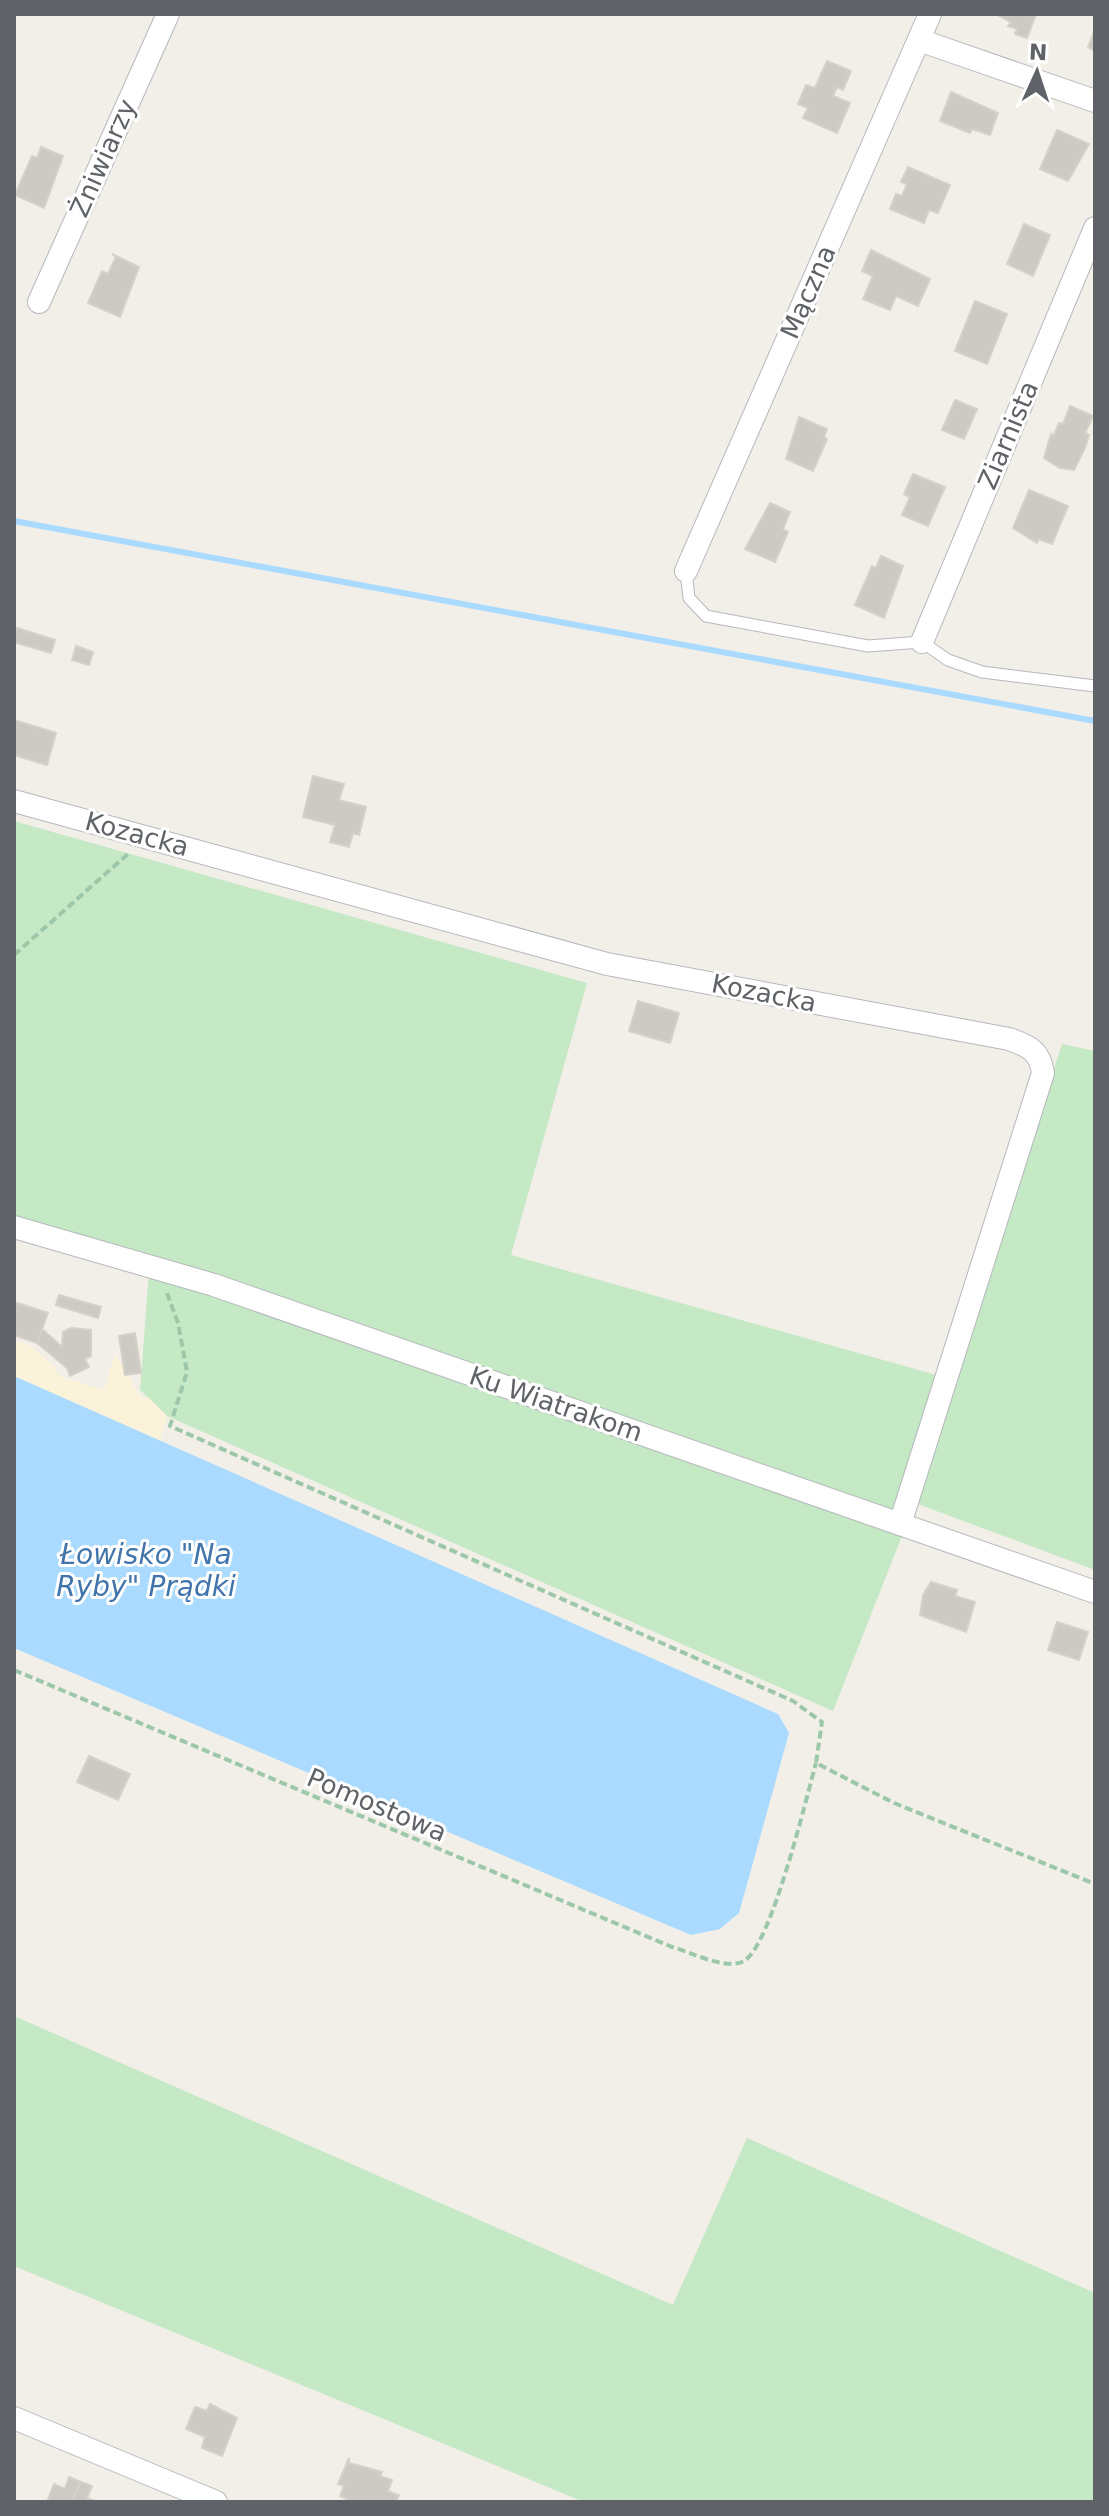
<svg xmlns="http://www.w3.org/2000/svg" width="1109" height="2516" viewBox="0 0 1109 2516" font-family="'DejaVu Sans',sans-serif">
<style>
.green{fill:#c5e8c5}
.sand{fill:#fbf3d9}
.water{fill:#aadaff}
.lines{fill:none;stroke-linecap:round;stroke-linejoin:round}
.stream{stroke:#aadaff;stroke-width:6}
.building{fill:#cccac5;stroke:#d6d1c6;stroke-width:2}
.lane-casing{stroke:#b5b8bc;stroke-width:13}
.street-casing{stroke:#b5b8bc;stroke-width:24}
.path{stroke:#9cc7a9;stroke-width:4;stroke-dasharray:8 4;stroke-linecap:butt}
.lane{stroke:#fff;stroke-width:11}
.street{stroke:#fff;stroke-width:22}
.labels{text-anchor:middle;stroke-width:6;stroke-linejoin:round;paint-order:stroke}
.street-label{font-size:26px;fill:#5f6368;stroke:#fff}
.water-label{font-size:28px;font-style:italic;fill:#4174aa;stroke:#fff}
</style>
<rect width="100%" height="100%" fill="#f1efe8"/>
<g class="green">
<polygon points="14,821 587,983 511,1255 954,1380 1062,1044 1095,1051 1095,1570 915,1503 833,1711 167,1416 140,1390 150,1258 14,1219"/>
<polygon points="14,2016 673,2305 747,2138 1095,2293 1095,2502 584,2502 14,2266"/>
</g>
<polygon class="sand" points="14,1335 16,1341 31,1346 56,1368 55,1372 61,1377 104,1390 115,1354 142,1399 149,1398 167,1416 160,1441 14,1376"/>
<polygon class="water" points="14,1376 778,1714 789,1733 739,1913 720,1929 691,1935 14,1648"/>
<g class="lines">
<polyline class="stream" points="14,521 1095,721"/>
</g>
<g class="building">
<polygon points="996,14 1036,14 1027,38 1015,34 1017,29 1008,26 1011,22"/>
<polygon points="1095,30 1095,51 1088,47"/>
<polygon points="827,61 851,71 843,90 837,87 833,96 850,103 837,133 803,118 808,108 798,104 806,85 815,88"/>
<polygon points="951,92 998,113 990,135 972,129 970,133 940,121"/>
<polygon points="1057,130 1089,144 1068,181 1040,169"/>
<polygon points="41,147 63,156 44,208 15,195 32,156 37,158"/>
<polygon points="908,167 950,185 938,213 929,210 924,223 890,209 896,194 902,196 907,184 901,182"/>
<polygon points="1024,224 1050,235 1033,276 1007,264"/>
<polygon points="871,250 930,279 918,306 896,296 890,310 863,299 873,276 862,271"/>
<polygon points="112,254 139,267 120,317 88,303 102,271 108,274 116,257"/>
<polygon points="975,301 1007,314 987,364 955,351"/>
<polygon points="955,400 977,409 964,439 942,430"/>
<polygon points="1070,406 1093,416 1085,433 1089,435 1085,448 1074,470 1060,468 1044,458 1051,434 1054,435 1059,423 1063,424"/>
<polygon points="799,417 827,429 824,437 827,439 813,471 786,459"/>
<polygon points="913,474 945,487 928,526 902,515 910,497 904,494"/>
<polygon points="1029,490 1068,506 1052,544 1038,539 1037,543 1013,528"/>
<polygon points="770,503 790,512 783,529 788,532 775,562 745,549"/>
<polygon points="881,556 903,566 884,618 855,605 872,566 876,568"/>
<polygon points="17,628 55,640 51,653 14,642"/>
<polygon points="76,646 93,652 89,665 72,660"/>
<polygon points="14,720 56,733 47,765 14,755"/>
<polygon points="313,776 344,784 339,800 366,807 359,835 353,833 349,847 330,842 335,825 303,817"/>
<polygon points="638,1001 679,1013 670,1043 629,1031"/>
<polygon points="59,1295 101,1307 98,1318 56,1305"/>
<polygon points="14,1302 48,1313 37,1343 14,1335"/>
<polygon points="71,1328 91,1330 91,1356 85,1359 89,1367 70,1376 67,1368 37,1343 42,1329 62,1347 63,1332"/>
<polygon points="135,1333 141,1373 125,1375 119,1336"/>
<polygon points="931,1582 957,1590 955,1596 975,1602 966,1632 920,1615 923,1595"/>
<polygon points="1057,1622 1088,1632 1079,1660 1048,1650"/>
<polygon points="89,1756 130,1774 118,1800 77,1782"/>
<polygon points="210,2404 237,2418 222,2456 202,2448 205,2437 186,2429 195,2407 207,2411"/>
<polygon points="349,2458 349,2463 382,2472 380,2476 392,2480 388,2491 399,2495 396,2502 353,2502 340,2496 344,2486 338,2484"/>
<polygon points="69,2477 81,2482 72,2502 47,2502 54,2484 65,2489"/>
<polygon points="81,2482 92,2486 87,2498 97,2502 72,2502"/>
</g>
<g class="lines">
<g class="lane-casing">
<polyline id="lane" points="686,571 689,598 706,616 868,646 922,642 948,660 982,672 1095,686"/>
</g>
<g class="street-casing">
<g id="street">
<polyline points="919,40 1095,101"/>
<polyline points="39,302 168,14"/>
<polyline points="686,571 930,14"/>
<polyline points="922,642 1095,228"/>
<path d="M14 801 607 964 1009 1039C1029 1046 1040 1051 1043 1073L900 1524"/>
<polyline points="14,1227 214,1285 1095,1592"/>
<polyline points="14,2418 216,2502"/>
</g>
</g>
<g class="path">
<polyline points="14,955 129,853"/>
<polyline points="167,1293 178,1323 187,1372 170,1426 793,1701 822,1722 816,1763 894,1803 1095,1884"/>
<path d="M14 1670 672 1947C691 1952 726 1971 744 1961 771 1946 806 1799 816 1763"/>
</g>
<use href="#lane" class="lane"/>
<use href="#street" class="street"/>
</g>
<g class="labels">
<g class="street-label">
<text transform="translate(103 158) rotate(-66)" y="9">Żniwiarzy</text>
<text transform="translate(808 292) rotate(-66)" y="9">Mączna</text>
<text transform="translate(1008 435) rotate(-67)" y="9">Ziarnista</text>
<text transform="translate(137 834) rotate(15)" y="9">Kozacka</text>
<text transform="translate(764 993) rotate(11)" y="9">Kozacka</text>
<text transform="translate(556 1404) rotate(19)" y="9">Ku Wiatrakom</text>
<text transform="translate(377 1805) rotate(23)" y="9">Pomostowa</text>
</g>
<g class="water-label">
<text x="146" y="1564">Łowisko "Na<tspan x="146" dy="32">Ryby" Prądki</tspan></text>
</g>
</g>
<rect width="1109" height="2516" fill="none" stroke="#5f6368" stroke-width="32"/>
<g transform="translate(1037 72) rotate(3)" stroke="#ffffff" stroke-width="6" paint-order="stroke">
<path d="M0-6L14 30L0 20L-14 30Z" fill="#5f6368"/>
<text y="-12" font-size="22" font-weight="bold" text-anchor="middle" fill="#5f6368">N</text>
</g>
</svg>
